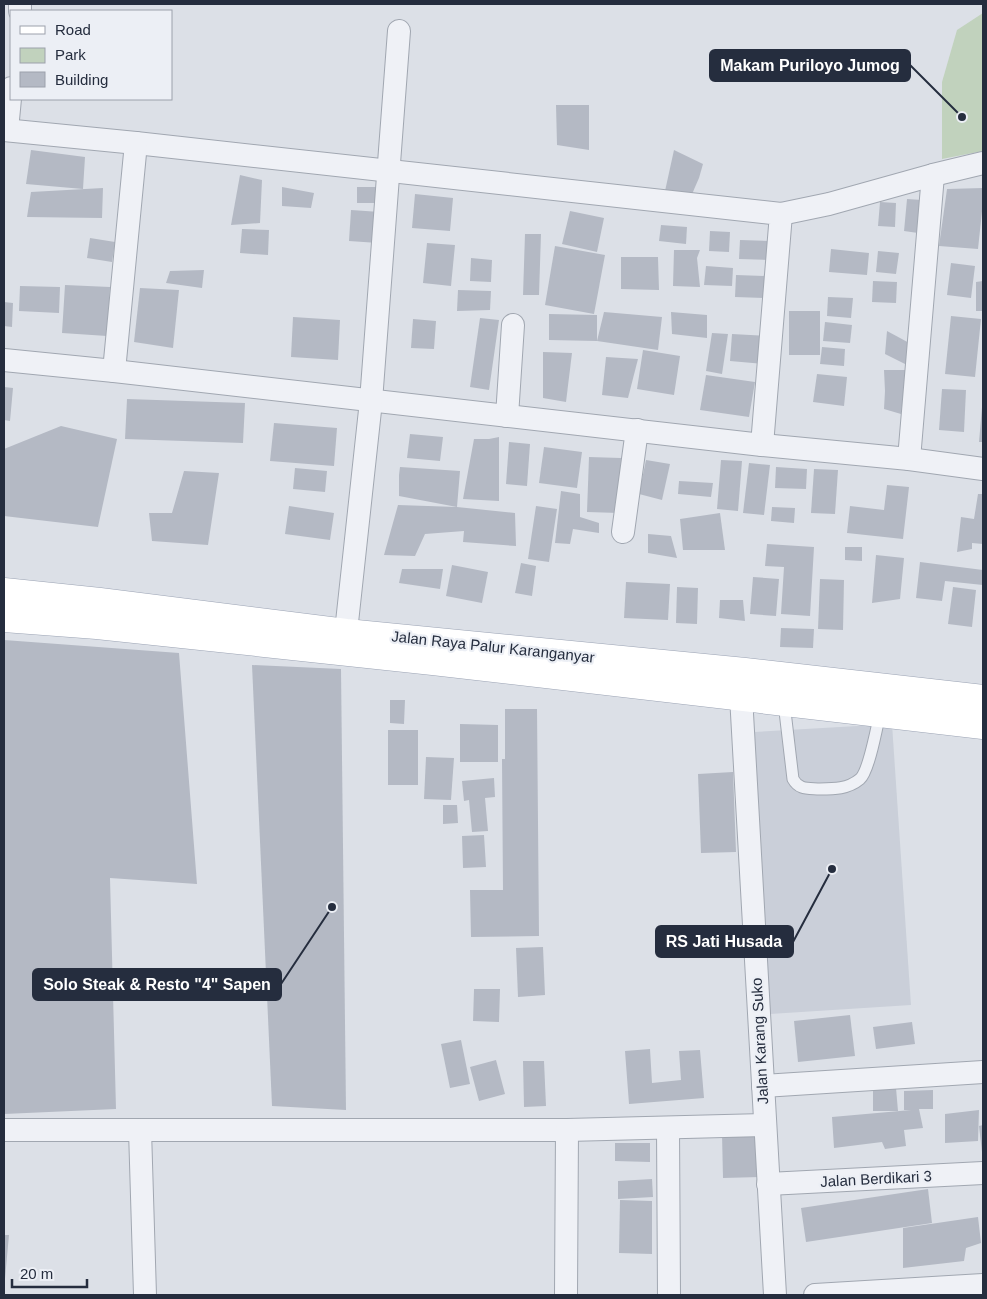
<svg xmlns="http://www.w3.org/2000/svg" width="987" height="1299" viewBox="0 0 987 1299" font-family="Helvetica,sans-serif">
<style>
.built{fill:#cacfd9}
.green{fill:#c1d2bd}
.building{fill:#b4b9c4}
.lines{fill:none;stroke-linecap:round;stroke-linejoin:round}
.service-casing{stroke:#a1a7b1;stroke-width:13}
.minor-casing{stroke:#a1a7b1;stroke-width:24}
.primary-casing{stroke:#9ba3b4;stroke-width:29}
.service{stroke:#eff1f6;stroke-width:11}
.minor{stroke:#eff1f6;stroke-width:22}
.primary{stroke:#fff;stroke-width:28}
.labels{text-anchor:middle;stroke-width:4.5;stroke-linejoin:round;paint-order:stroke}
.street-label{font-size:15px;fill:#252d3e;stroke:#eceff5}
.leader{fill:none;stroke:#252d3e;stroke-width:2}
.callout-dot{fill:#252d3e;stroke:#eceff5;stroke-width:2}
.callout{fill:#252d3e;stroke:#252d3e;stroke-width:2}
.callout-label{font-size:16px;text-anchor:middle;font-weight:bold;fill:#fff}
</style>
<rect width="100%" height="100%" fill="#dce0e7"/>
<polygon class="built" points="892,724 911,1005 770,1014 754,732"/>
<polygon class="green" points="983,13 983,151 942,159 942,82 957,30"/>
<g class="building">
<polygon points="556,105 589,105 589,150 557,145"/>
<polygon points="31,150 85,157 83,189 26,184"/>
<polygon points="674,150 703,164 699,178 689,201 665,191"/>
<polygon points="240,175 262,180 260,223 231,225"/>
<polygon points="282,187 314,193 311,208 282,206"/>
<rect x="357" y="187" width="22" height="16"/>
<polygon points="103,188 102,218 27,217 31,192"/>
<polygon points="983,188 983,202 978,249 939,246 947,189"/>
<polygon points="415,194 453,198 450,231 412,228"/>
<polygon points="907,199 922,200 918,233 904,231"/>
<polygon points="880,202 896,203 895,227 878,226"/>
<polygon points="351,210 380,212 378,243 349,241"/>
<polygon points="570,211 604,218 597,252 562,244"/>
<polygon points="661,225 687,227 686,244 659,241"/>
<polygon points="242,229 269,230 268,255 240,253"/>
<polygon points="710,231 730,232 729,252 709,251"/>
<polygon points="525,234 541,234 539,295 523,295"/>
<polygon points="90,238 115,242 112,262 87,258"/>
<polygon points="740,240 771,241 770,260 739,259"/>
<polygon points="427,243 455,245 451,286 423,283"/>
<polygon points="555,246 605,255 594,314 545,305"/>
<polygon points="831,249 869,253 867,275 829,272"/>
<polygon points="674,250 700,250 697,258 700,287 673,286"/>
<polygon points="878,251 899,253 896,274 876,272"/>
<polygon points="621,257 658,257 659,290 621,289"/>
<polygon points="471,258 492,260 491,282 470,281"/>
<polygon points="951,263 975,266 971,298 947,295"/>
<polygon points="706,266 733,268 732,286 704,285"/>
<polygon points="204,270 202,288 166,283 170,271"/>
<polygon points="736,275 768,276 767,298 735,297"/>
<polygon points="873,281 897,282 896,303 872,302"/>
<polygon points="983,281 983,311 976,311 976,282"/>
<polygon points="65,285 110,287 107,336 62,333"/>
<polygon points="20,286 60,287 59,313 19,311"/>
<polygon points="140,288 179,290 173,348 134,342"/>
<polygon points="458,290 491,291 490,310 457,311"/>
<polygon points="828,297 853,298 851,318 827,316"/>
<polygon points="4,302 13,303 12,327 4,326"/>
<rect x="789" y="311" width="31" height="44"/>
<polygon points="604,312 662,317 658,350 597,341 549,340 549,314 597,315 597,341"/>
<polygon points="671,312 707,315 707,338 672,334"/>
<polygon points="951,316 981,319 975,377 945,374"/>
<polygon points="293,317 340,320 338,360 291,357"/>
<polygon points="480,318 499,320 489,390 470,387"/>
<polygon points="413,319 436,321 434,349 411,348"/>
<polygon points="825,322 852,325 850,343 823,341"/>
<polygon points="887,331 913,345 909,366 885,354"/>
<polygon points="712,333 728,334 722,374 706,371"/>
<polygon points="732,334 767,336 765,364 730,361"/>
<polygon points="822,347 845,349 844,366 820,364"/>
<polygon points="643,350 680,356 674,395 637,389"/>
<polygon points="543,352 572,353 566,402 543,398"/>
<polygon points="606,357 638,359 628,398 602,395"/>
<polygon points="884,370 906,370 901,414 884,409 885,391"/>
<polygon points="817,374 847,377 844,406 813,402"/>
<polygon points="706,375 755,382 749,417 700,410"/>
<polygon points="4,387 13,388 10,421 4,420"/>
<polygon points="942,389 966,390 964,432 939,430"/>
<polygon points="127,399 245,403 243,443 125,439"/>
<polygon points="982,407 983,407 983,442 979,442"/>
<polygon points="274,423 337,428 334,466 270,461"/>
<polygon points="61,426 117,439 98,527 4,516 4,449"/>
<polygon points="410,434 443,437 440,461 407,458"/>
<polygon points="499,437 499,501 463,499 474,439 489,439"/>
<polygon points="509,442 530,444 527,486 506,484"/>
<polygon points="544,447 582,452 577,488 539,483"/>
<polygon points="589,457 621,458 619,513 587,512"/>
<polygon points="646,460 670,464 662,500 639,494"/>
<polygon points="721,460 742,461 738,511 717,509"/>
<polygon points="749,463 770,465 764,515 743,513"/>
<polygon points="400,467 460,471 457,507 515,513 516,546 463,542 464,531 425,534 415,556 384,555 398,505 457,507 399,496 399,475"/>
<polygon points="776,467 807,469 806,489 775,488"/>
<polygon points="295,468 327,471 325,492 293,489"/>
<polygon points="814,469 838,470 835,514 811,513"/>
<polygon points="184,471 219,473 208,545 152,541 149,513 172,513"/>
<polygon points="679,481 713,483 711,497 678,494"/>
<polygon points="887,485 909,487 903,539 847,533 850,506 884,510"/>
<polygon points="561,491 580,494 580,517 599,523 599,533 573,529 570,544 555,543"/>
<polygon points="978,494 983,494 983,544 972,543 972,549 957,552 961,517 974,519"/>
<polygon points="289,506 334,513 330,540 285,534"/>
<polygon points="536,506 557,509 549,562 528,559"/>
<polygon points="772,507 795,508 794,523 771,521"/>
<polygon points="720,513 725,550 683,550 680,519"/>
<polygon points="648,534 671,536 677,558 648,553"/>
<polygon points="767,544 814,547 810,616 781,614 784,567 765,566"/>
<polygon points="845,547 862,547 862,561 845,560"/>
<polygon points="876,555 904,558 900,599 872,603"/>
<polygon points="920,562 983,570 983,585 945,581 942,601 916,598"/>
<polygon points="521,563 536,566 532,596 515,593"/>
<polygon points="452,565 488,572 482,603 446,596"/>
<polygon points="402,569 443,569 440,589 399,583"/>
<polygon points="753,577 779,579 776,616 750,614"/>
<polygon points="820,579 844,580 843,630 818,629"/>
<polygon points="626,582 670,584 668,620 624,618"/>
<polygon points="677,587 698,588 697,624 676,623"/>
<polygon points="953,587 976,590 972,627 948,624"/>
<polygon points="720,600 743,600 745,621 719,618"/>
<polygon points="781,628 814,629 813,648 780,647"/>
<polygon points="4,640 179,653 197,884 110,878 116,1109 4,1114"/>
<polygon points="252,665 341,669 346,1110 272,1106"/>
<polygon points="390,700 405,700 404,724 390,723"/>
<polygon points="505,709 537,709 539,936 471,937 470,890 503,890 502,759 505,759"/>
<polygon points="460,724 498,725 498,762 460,762"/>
<rect x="388" y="730" width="30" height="55"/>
<polygon points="426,757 454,758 451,800 424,799"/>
<polygon points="733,772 736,852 701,853 698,774"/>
<polygon points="494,778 495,797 485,798 488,831 472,832 469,800 464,801 462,781"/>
<polygon points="443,805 457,805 458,823 443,824"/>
<polygon points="484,835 486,867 463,868 462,836"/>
<polygon points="543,947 545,995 518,997 516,948"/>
<polygon points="474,989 500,989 499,1022 473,1021"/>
<polygon points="850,1015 855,1056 798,1062 794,1021"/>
<polygon points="912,1022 915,1044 876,1049 873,1027"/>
<polygon points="461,1040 470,1084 450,1088 441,1044"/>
<polygon points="650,1049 652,1083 681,1080 679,1051 700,1050 704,1098 629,1104 625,1051"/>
<polygon points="496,1060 505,1094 479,1101 470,1067"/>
<polygon points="523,1061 544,1061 546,1106 524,1107"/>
<polygon points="896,1088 898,1111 873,1111 873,1089"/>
<polygon points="933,1090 933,1109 919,1109 923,1128 904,1130 906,1146 885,1149 882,1142 834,1148 832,1117 911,1110 904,1110 904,1091"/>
<polygon points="979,1110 978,1141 945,1143 945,1114"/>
<polygon points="983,1125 983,1152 982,1152 979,1126"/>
<polygon points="759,1133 760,1177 723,1178 722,1134"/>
<polygon points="615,1143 650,1143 650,1162 615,1161"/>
<polygon points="652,1179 653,1197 618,1199 618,1181"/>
<polygon points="928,1189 932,1223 806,1242 801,1208"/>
<polygon points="620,1200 652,1201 652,1254 619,1253"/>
<polygon points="978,1217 981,1243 966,1248 964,1261 903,1268 903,1228"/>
<polygon points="4,1235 9,1235 5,1279 4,1279"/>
</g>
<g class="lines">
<g class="service-casing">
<path id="service" d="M784 703 793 779C799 790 808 788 820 789 834 789 848 789 860 779 869 771 877 726 880 713"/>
</g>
<g class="minor-casing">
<g id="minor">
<polyline points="20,11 20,4"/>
<polyline points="4,130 136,143 781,214 762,445"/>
<polyline points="7,130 11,88"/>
<polyline points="781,214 829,204 933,175 983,163"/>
<polyline points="4,360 114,371 762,445 909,459 983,469"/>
<polyline points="114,371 136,143"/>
<polyline points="507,416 513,325"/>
<polyline points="909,459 933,175"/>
<polyline points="623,532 637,430"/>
<polyline points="344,650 371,401 399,31"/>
<polyline points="744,680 741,696 775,1295"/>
<polyline points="763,1086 983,1072"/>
<polyline points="668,1128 669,1295"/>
<polyline points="4,1130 567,1130 764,1125"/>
<polyline points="140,1130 145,1295"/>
<polyline points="768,1184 983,1173"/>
<polyline points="566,1295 567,1130"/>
<polyline points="815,1295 983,1285"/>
</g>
</g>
<g class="primary-casing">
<g id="primary">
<polyline points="4,592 100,602 346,633 745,672 983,699"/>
<polyline points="4,618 97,625 433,661 983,725"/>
</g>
</g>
<use href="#service" class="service"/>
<use href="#minor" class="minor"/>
<use href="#primary" class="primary"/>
</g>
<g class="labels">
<g class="street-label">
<text transform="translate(493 647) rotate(6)" y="5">Jalan Raya Palur Karanganyar</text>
<text transform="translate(760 1041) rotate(-93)" y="5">Jalan Karang Suko</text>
<text transform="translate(876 1179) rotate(-3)" y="5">Jalan Berdikari 3</text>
</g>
</g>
<path class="leader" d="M962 117L910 65M832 869L793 942M332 907L281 984"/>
<g class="callout-dot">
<circle cx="962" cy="117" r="5"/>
<circle cx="832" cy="869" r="5"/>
<circle cx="332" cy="907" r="5"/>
</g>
<g class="callout">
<rect x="710" y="50" width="200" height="31" rx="5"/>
<rect x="656" y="926" width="137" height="31" rx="5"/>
<rect x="33" y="969" width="248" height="31" rx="5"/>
</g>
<g class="callout-label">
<text x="810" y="71">Makam Puriloyo Jumog</text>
<text x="724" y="947">RS Jati Husada</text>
<text x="157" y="990">Solo Steak &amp; Resto "4" Sapen</text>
</g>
<rect width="987" height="1299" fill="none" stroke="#252d3e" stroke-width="10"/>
<rect x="10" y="10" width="162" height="90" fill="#eceff5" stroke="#9ca1ac"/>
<rect x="20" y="26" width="25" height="8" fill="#ffffff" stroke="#9ca1ac"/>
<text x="55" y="35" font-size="15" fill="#252d3e">Road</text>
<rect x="20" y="48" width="25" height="15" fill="#c1d2bd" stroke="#9ca1ac"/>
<text x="55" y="60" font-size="15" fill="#252d3e">Park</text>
<rect x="20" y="72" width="25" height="15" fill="#b4b9c4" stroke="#9ca1ac"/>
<text x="55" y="85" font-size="15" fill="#252d3e">Building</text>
<path d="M12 1279v8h75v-8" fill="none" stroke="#252d3e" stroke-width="2.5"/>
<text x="20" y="1279" font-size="15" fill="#252d3e" stroke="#eceff5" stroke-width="4" paint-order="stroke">20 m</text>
</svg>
